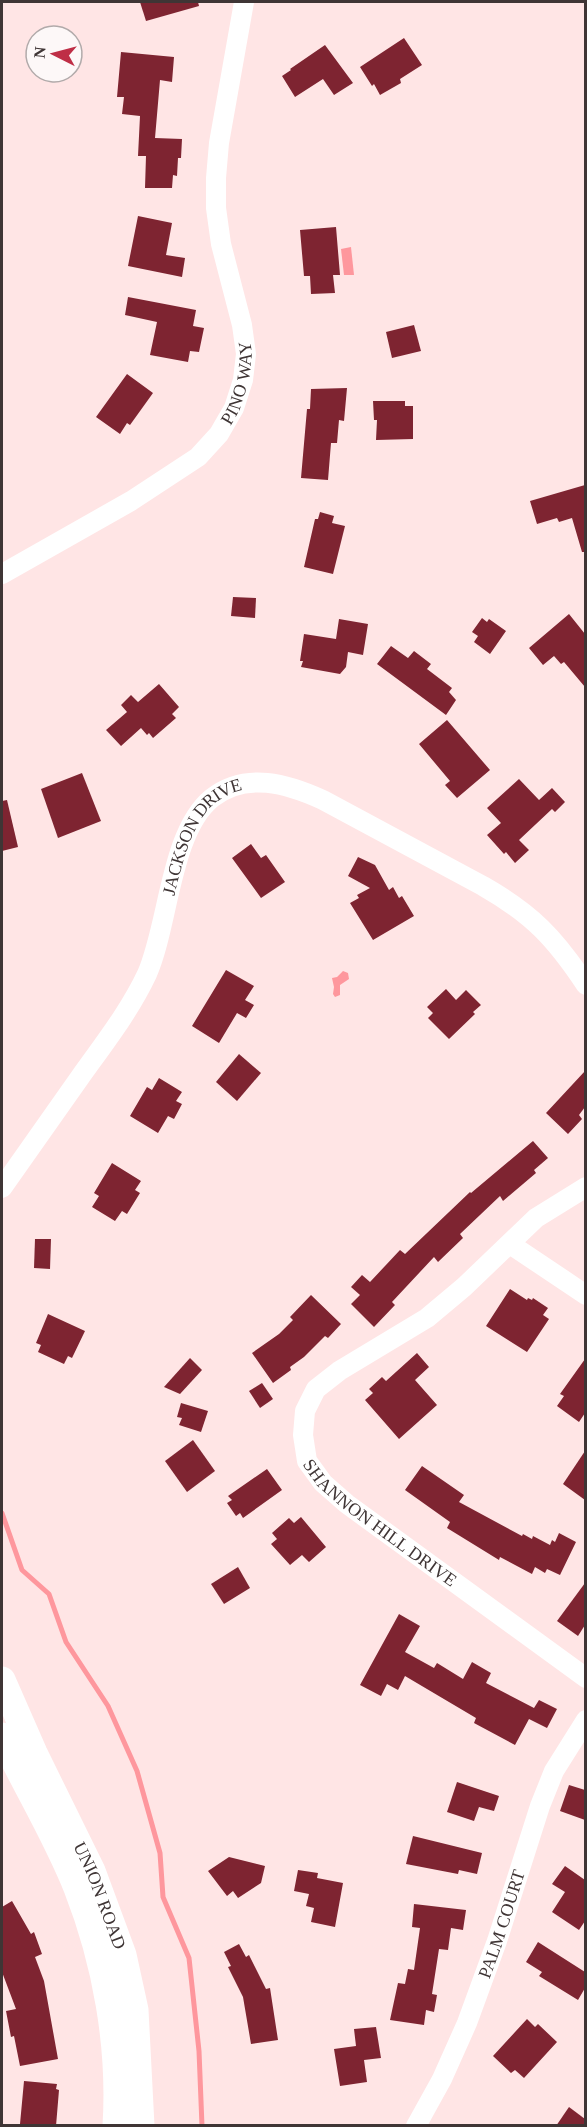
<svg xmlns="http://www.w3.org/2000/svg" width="587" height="2127" viewBox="0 0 587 2127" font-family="Georgia,serif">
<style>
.water{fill:#fe979d}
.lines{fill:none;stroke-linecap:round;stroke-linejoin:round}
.stream{stroke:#fe979d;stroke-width:5}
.building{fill:#7e2431}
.street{stroke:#fff;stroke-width:20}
.secondary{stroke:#fff;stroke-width:27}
.labels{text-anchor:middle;stroke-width:6;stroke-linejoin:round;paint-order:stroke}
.street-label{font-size:18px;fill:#3f3535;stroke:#fdf8f8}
</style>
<rect width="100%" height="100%" fill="#ffe5e5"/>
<g class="water">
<polygon points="351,247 354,275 344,275 341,249"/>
<polygon points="343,971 348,973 349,979 340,985 340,995 335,997 333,994 334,987 332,978 337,977"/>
</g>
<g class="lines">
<polyline class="stream" points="2,1513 22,1570 49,1594 66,1642 108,1706 137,1771 160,1853 163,1897 189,1958 199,2051 202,2126"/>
</g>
<g class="building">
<polygon points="140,2 198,2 199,6 146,21"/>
<polygon points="404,38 422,65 400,79 401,83 380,95 374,84 372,86 360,67"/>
<polygon points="325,45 353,83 334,95 323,79 295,97 282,76 291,70 290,69"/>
<polygon points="121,52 174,57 172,82 160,80 155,138 182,139 181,158 178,158 177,176 173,175 172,188 145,188 146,156 138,156 140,116 122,114 124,97 117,97"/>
<polygon points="138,216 172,223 166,255 185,258 182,277 128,266"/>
<polygon points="336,227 340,275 333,275 335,293 311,294 310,276 304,276 300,230"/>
<polygon points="128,297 196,310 193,326 204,328 199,352 190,351 188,362 150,355 157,322 125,315"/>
<polygon points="414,325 421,351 392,358 386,332"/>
<polygon points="127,374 153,393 130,425 127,423 120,434 96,417"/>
<polygon points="347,388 344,421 339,420 337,443 331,443 328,480 301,478 307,409 310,409 311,389"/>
<polygon points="373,401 405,401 405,406 413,406 413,439 376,440 377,420 374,420"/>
<polygon points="585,485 585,552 582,552 572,518 559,522 557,518 537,524 530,501"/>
<polygon points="320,512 334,516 332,523 345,526 333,574 304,567 315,519 318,519"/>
<polygon points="233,597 256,598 255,618 231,616"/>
<polygon points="569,614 585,634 585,687 564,662 561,664 554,656 543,665 529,648"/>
<polygon points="482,618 487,622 489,619 506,631 490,654 474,642 478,636 472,632"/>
<polygon points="339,619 368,624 363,655 348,652 346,667 340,674 301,667 303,661 300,661 304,634 336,639"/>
<polygon points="391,646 408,658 414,651 431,664 427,669 452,688 449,692 456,700 446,715 377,664"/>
<polygon points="159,684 179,707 172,714 176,718 153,738 149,733 147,735 141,728 121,746 106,730 127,712 121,705 131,695 138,702"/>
<polygon points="447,720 490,770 457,798 445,785 450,781 419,744"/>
<polygon points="82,773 101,821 58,838 41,789"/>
<polygon points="519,779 539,800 552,788 565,802 555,812 552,809 519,840 529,850 515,863 506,852 504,854 487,835 501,823 487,808"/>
<polygon points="7,800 18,847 2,851 2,801"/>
<polygon points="251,844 261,858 266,855 285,882 261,898 232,858"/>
<polygon points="358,857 375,865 389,890 393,887 399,898 402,896 414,916 373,940 350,903 359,898 357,895 370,888 348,876"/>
<polygon points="226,970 254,986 245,1000 254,1005 246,1018 237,1013 219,1043 192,1026"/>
<polygon points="446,989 456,1000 466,990 481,1005 473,1012 475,1014 449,1039 428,1018 433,1013 427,1007"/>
<polygon points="239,1054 261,1073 237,1101 216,1082"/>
<polygon points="585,1071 585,1107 579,1115 582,1119 568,1134 546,1113"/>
<polygon points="159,1078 182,1092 176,1101 182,1104 174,1119 168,1116 158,1133 130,1116 147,1087 152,1090"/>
<polygon points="533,1141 548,1158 534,1170 536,1173 503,1201 500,1196 460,1234 463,1238 438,1262 434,1257 392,1302 395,1305 374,1327 351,1304 360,1295 351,1287 362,1275 370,1282 400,1250 405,1254 470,1192 471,1193"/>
<polygon points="112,1163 141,1181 135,1190 140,1193 127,1214 122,1211 115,1221 92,1207 99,1196 94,1193"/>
<polygon points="35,1239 51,1239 50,1269 34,1268"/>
<polygon points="510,1289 527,1300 528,1298 532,1300 533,1298 548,1308 543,1315 549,1319 527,1352 486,1326"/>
<polygon points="311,1295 341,1324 328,1338 325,1336 304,1357 290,1367 291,1370 273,1383 252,1353 279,1334 293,1320 290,1317"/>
<polygon points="48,1314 85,1331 72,1358 68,1356 64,1364 38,1352 41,1345 36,1343"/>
<polygon points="417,1353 429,1367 415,1380 437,1405 399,1439 365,1400 373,1393 369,1389 382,1377 386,1381"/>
<polygon points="190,1358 202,1370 180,1394 164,1387"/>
<polygon points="585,1359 585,1413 579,1422 557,1406 564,1396 560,1394"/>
<polygon points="262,1383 273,1399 260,1408 249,1391"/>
<polygon points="181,1403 208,1411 201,1432 179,1425 182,1418 177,1417"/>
<polygon points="193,1440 215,1471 187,1492 165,1461"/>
<polygon points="585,1451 585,1500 563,1484"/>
<polygon points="422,1466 464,1495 459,1502 522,1536 523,1534 532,1539 533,1536 550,1545 552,1540 555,1542 559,1533 576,1542 560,1575 547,1569 545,1573 535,1567 532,1574 500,1557 499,1560 447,1528 450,1522 405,1490"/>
<polygon points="267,1469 282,1490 243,1518 240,1513 236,1516 227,1503 232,1500 228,1496"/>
<polygon points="301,1517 326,1547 309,1562 302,1555 290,1565 271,1544 277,1539 272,1533 289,1518 294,1523"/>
<polygon points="238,1567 250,1588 224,1604 211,1584"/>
<polygon points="585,1583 585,1625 578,1636 557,1621"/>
<polygon points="399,1614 420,1626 405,1652 434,1668 437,1663 463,1679 472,1662 491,1673 486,1683 534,1708 539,1700 557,1709 547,1728 529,1719 515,1745 474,1723 476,1718 405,1676 398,1690 387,1684 381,1696 360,1685"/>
<polygon points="457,1782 499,1796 494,1811 479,1807 474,1821 447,1812"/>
<polygon points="569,1785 585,1790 585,1820 560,1811"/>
<polygon points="413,1836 482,1853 477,1874 459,1870 458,1874 406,1864"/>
<polygon points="229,1857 265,1866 261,1883 238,1898 233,1891 227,1896 208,1871"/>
<polygon points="565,1866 585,1880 585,1921 579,1930 552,1912 565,1892 552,1884"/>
<polygon points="298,1870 318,1873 317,1878 343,1883 335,1927 311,1922 314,1908 306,1906 309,1894 294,1891"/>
<polygon points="12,1901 31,1934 34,1932 42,1954 35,1957 44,1981 58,2059 20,2066 14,2036 11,2037 6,2011 16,2009 2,1972 2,1907"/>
<polygon points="414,1904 466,1910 463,1930 451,1928 448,1950 439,1949 432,1994 437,1995 434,2012 426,2010 424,2025 390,2020 398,1983 405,1984 408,1969 414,1970 420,1928 412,1927"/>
<polygon points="538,1942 585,1972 585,1988 578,2000 539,1976 542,1972 526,1962"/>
<polygon points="239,1944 246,1957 249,1955 266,1989 270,1988 278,2040 251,2044 243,1997 228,1967 231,1966 224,1952"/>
<polygon points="527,2019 535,2027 538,2024 557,2042 524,2078 515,2070 511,2073 493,2056"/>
<polygon points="376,2027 381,2058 364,2060 367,2082 340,2086 334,2049 356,2046 354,2029"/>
<polygon points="24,2081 57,2084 56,2089 59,2090 56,2126 20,2124"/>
<polygon points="569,2107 585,2119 585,2126 556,2126"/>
</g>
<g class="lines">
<g class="street">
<path id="s1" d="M2 574 131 501 198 457 219 434 234 408 243 380 246 354 242 325 221 244 216 208V178L219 143 244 2"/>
<path id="s2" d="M586 1187 536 1218 464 1287 427 1318 339 1371 316 1389 305 1411 303 1435 307 1461 323 1483 347 1504 586 1678"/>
<path id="s3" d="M2 1188C29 1150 56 1111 83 1073 106 1041 130 1010 147 974 169 924 170 832 212 798 246 771 288 784 323 800L483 886C532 914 555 938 586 985"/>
<polyline points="510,1244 586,1295"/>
<path id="s4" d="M416 2126 442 2079 467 2023 497 1941 540 1806 554 1771 586 1720"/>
</g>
<g class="secondary">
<path id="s5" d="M2 1680 34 1753 92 1871 123 1955 135 2010 141 2126"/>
<path d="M2 1736C26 1787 56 1835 77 1888 106 1962 121 2046 116 2126"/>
</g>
</g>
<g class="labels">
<g class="street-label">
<text dy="6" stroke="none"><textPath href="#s1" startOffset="315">PINO WAY</textPath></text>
<text dy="6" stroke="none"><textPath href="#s3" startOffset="411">JACKSON DRIVE</textPath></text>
<text dy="6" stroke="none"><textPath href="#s2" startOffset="510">SHANNON HILL DRIVE</textPath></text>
<text dy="6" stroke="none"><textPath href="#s5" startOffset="237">UNION ROAD</textPath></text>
<text dy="6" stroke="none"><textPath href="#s4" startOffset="220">PALM COURT</textPath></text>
</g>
</g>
<rect width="587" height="2127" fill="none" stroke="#3f3535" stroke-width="6"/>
<g transform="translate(54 54) rotate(276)"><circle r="28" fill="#fdf8f8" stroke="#b1aaaa" stroke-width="1.5"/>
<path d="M0-4.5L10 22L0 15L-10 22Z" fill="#bf2e46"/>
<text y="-9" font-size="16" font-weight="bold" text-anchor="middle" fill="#3f3535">N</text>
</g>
</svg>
